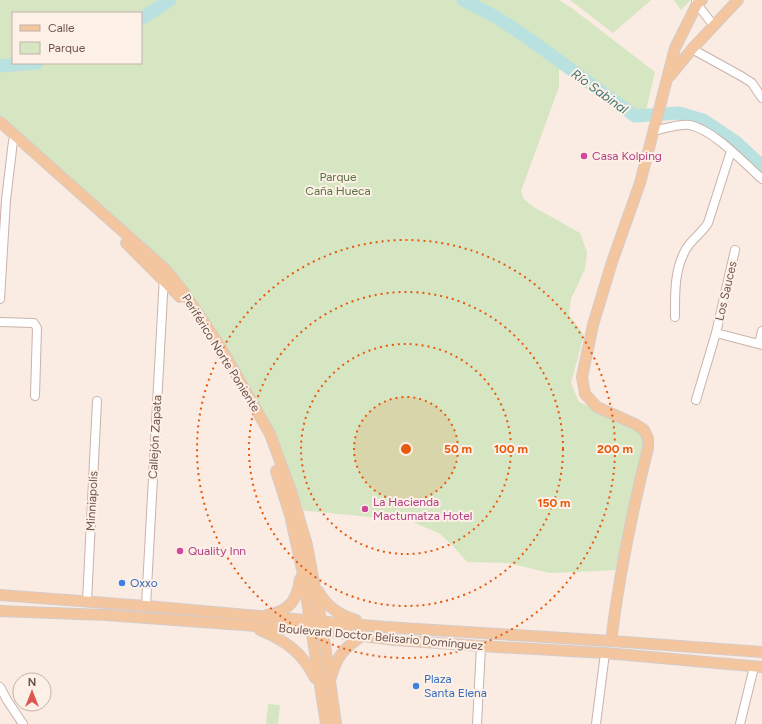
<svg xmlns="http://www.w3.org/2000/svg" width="762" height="724" viewBox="0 0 762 724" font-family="Figtree,sans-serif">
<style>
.green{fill:#d6e6c2;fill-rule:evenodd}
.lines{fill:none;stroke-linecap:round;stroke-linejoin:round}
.river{stroke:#b8e1e0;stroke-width:13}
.minor-casing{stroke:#c9b3aa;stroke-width:10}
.major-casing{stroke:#d4cbc9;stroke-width:12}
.minor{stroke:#fff;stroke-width:8}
.major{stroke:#f4c69f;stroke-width:10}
.ring{fill:none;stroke:#e8590c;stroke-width:2;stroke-dasharray:2 4}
.hotel-dot{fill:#d1479c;stroke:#fdf1e7;stroke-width:1.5}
.shop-dot{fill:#3f7fe0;stroke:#fdf1e7;stroke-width:1.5}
.labels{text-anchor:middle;stroke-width:4;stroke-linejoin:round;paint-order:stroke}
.hotel-label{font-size:12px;fill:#b23c85;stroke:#fdf1e7;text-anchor:start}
.park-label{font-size:12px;fill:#5a7444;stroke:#fdf1e7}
.street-label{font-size:12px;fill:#6f524b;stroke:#fdf1e7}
.shop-label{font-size:12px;fill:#366cbe;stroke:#fdf1e7;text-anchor:start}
.water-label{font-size:13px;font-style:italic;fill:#407473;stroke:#fdf1e7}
.centre{fill:#e8590c;stroke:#fdf1e7;stroke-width:2}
.ring-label{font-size:12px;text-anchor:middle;font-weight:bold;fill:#e8590c;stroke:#fdf1e7;stroke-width:4;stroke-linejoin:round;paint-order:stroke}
</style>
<rect width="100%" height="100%" fill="#faece2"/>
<g class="green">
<path d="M0 0H559L573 9 655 72 645 115 635 116 559 61V87L521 191 524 199 532 206 580 233 587 252 585 269 571 299 569 315 584 335 571 383 579 402 641 430 645 446 620 570 550 573 508 563 467 562 454 547 440 534 411 521 298 510 275 433 240 371 183 282 152 252 0 116ZM13 13H141V63H13Z"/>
<polygon points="570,0 651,0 613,33"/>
<polygon points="674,0 690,0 690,1 681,10"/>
<polygon points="268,704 280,705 278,724 266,724"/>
</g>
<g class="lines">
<g class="river">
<polyline points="463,0 496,17 525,36 635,116 679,113 703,120 736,142 762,166"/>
<polyline points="141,19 170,0"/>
<polyline points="0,66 37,63"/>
</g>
<g class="minor-casing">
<g id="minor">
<polyline points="696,0 697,4 714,26"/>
<polyline points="692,49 741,76 752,83 762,98"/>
<path d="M653 131C663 129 680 123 690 125 715 131 743 162 762 179"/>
<polyline points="0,299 6,200 13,141"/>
<path d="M675 317C675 294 674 270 686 249 692 239 702 233 708 223L731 151"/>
<polyline points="0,322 34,323 37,328 35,396"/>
<polyline points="716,333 762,345"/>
<polyline points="759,344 762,331"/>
<polyline points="696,400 716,333 735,250"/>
<polyline points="87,601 97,401"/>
<polyline points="146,606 164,276"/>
<polyline points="0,687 7,700 23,724"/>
<polyline points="477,724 481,646"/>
<polyline points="596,724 605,653"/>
<polyline points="740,724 754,667"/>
</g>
</g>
<g class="major-casing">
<g id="major">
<polyline points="670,76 692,49 738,0"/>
<polyline points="0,122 165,269 183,291 221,348 270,434 291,491 307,545 323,631 336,724"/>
<polyline points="126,243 180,297"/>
<polyline points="276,471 290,515 302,569 326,724"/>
<path d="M318 591C327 607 339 615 356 620"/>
<polyline points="0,595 146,606 385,627 611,641 762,652"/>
<polyline points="0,611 106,615 323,631 395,640 481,646 605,653 762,667"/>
<path d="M267 615C290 611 297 600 300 579"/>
<path d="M260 630C286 641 302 652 315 678"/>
<path d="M611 641C619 576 632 512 648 448V438L644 430 635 424 597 407 585 394 582 377 593 325 612 262 640 183 675 48 697 4 702 0"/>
<path d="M331 677C337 656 344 648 362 636"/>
</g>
</g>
<use href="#minor" class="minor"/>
<use href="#major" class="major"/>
</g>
<circle cx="406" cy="449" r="52" fill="#e8590c" fill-opacity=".12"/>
<g class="ring">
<circle cx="406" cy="449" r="52"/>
<circle cx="406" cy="449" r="105"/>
<circle cx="406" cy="449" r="157"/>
<circle cx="406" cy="449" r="209"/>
</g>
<g class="hotel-dot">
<circle cx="584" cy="156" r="4"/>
<circle cx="365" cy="509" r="4"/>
<circle cx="180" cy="551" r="4"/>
</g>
<g class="shop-dot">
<circle cx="122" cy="583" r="4"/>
<circle cx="416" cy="686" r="4"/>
</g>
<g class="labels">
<g class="hotel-label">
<text x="592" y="160">Casa Kolping</text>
<text x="373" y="506">La Hacienda<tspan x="373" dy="14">Mactumatza Hotel</tspan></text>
<text x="188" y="555">Quality Inn</text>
</g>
<g class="park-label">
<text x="338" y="181">Parque<tspan x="338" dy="14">Caña Hueca</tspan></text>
</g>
<g class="street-label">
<text transform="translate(726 291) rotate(-77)" y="4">Los Sauces</text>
<text transform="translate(221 353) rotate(58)" y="4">Periférico Norte Poniente</text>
<text transform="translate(155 437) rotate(-87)" y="4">Callejón Zapata</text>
<text transform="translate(92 501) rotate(-87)" y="4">Minniapolis</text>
<text transform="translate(381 637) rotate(5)" y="4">Boulevard Doctor Belisario Domínguez</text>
</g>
<g class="shop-label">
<text x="130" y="587">Oxxo</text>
<text x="424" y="683">Plaza<tspan x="424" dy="14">Santa Elena</tspan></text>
</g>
<g class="water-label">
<text transform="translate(600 91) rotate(36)" y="5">Río Sabinal</text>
</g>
</g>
<circle cx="406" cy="449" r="6" class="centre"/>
<g class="ring-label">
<text x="458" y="453">50 m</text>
<text x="511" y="453">100 m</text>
<text x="615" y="453">200 m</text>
<text x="554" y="507">150 m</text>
</g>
<rect x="12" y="12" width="130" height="52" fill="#fdf1e7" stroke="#c4b1a9"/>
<rect x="20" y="25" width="20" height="6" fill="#f4c69f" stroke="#c4b1a9"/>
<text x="48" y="32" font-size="12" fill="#6f524b">Calle</text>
<rect x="20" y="42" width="20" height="12" fill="#d6e6c2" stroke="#c4b1a9"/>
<text x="48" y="52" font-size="12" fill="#6f524b">Parque</text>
<g transform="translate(32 692)"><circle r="19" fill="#fdf1e7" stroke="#c4b1a9"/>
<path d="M0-3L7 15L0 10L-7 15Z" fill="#da5850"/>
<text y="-6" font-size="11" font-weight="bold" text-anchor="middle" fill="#6f524b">N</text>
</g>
</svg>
